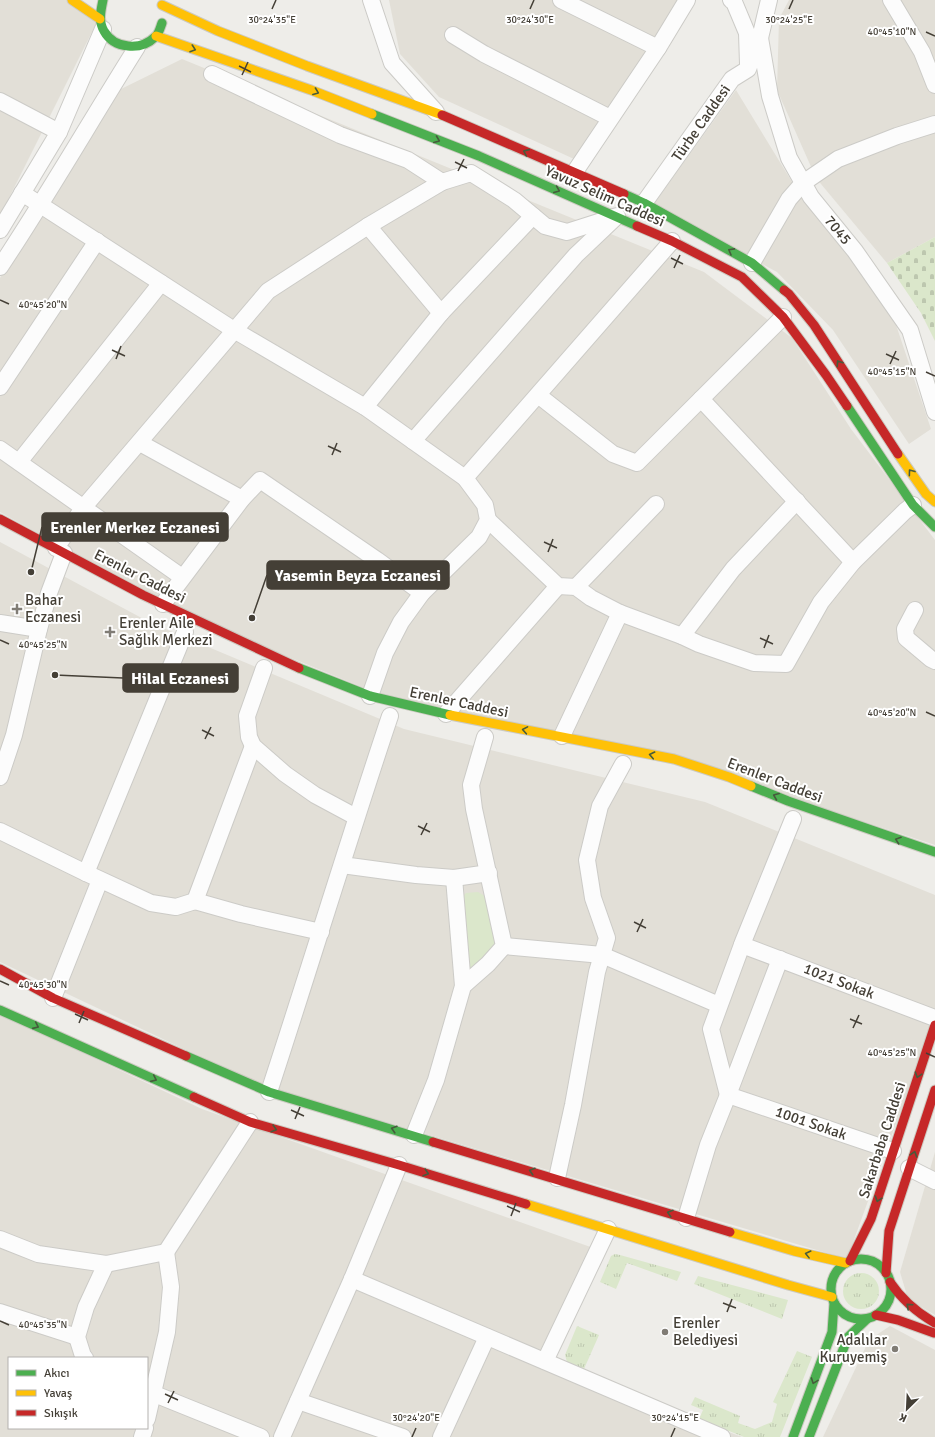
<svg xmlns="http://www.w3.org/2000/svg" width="935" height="1437" viewBox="0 0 935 1437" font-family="Signika,sans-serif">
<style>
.residential{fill:#e2dfd7;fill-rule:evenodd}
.grass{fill:url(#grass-tufts)}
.cemetery{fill:url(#cemetery-stones)}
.park{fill:#dbe7cb}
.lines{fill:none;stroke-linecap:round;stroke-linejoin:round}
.street-casing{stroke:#cccbc7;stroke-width:18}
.fast-casing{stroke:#cccac1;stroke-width:11}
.slow-casing{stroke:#cccac1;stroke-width:11}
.jam-casing{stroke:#cccac1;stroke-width:11}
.street{stroke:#fcfcfc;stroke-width:16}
.fast{stroke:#4caf50;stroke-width:9}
.slow{stroke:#ffc107;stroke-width:9}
.jam{stroke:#c62828;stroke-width:9}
.oneway{stroke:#465b3c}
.ticks{fill:none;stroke:#443f36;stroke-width:1.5}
.poi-dot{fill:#807c75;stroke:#fff;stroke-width:1.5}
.labels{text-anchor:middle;stroke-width:4;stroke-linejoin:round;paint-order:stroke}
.street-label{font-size:15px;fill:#443f36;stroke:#fff}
.poi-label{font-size:15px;fill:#443f36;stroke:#fff;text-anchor:start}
.ticks-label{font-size:10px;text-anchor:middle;fill:#443f36;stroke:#fff;stroke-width:4;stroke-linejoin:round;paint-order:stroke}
.leader{fill:none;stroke:#443f36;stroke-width:1.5}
.callout-dot{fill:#443f36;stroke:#fff;stroke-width:1.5}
.callout{fill:#443f36;stroke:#443f36;stroke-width:1.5}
.callout-label{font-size:16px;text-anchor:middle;font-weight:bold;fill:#fff}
</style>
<defs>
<pattern id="grass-tufts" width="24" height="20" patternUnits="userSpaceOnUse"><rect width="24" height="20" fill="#dbe7cb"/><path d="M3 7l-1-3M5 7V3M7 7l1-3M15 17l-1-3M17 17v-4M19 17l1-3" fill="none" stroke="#bdc7af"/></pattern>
<pattern id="cemetery-stones" width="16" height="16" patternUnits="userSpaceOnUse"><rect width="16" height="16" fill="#dbe7cb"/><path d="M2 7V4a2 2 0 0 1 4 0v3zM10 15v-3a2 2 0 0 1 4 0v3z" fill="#bdc7af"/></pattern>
</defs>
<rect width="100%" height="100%" fill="#eeede9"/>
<g class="residential">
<polygon points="0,0 66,0 97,22 0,216"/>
<polygon points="389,0 690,0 585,164 439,97 400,54"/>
<polygon points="789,0 935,0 935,237 887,263 816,178 777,90 779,19"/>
<polygon points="182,59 704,272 792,338 851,429 935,540 935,845 707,770 406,705 181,613 0,512 0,278 119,90"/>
<polygon points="736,90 800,195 891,310 931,429 909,444 833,330 777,272 653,205"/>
<polygon points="0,542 151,623 404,729 705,802 935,895 935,1016 847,1259 258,1084 0,962"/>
<path d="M0 1014 202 1109 599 1250 548 1363 742 1437H0ZM9 1358H147V1428H9Z"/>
<polygon points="935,1152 935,1315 908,1299 900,1272"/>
<polygon points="890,1326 935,1350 935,1437 823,1437 869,1340"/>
</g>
<g class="grass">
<polygon points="615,1254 620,1255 681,1272 677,1281 627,1263 616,1289 600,1282 611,1256"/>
<circle cx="861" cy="1291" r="18"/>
<polygon points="698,1276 788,1300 782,1319 694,1284"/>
<polygon points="577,1326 599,1335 584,1369 567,1362 565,1355"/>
<polygon points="797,1351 812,1357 780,1437 744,1437 699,1419 703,1410 691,1405 695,1397 740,1416 738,1423 755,1429 772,1422 777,1404 773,1402"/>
</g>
<polygon class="cemetery" points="935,237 935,341 921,313 887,263"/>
<polygon class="park" points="478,892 490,899 497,941 494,948 470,972 467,967 463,896 466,893"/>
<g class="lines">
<g class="street-casing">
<g id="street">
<polyline points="371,0 392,63 436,112"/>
<polyline points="561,0 658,48"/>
<polyline points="731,0 734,2 747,33 748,64"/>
<polyline points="891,0 922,52 935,85"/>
<polyline points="453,35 484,54 610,118"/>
<polyline points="760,38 770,96 789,158 811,197 855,251 910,330 935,412"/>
<polyline points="212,74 340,135 408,160 442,182"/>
<polyline points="0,101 59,132"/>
<polyline points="574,173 658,48 687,0"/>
<polyline points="22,193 234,330 365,407 465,478 485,505 488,520 479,537 422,593 401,622 385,653 370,696"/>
<polyline points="644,203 732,79 748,69 760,38 769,0"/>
<polyline points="368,226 441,313"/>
<polyline points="0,230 59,132 103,29"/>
<polyline points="752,263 789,199 803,183 838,159 897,136 935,124"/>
<path d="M0 267C48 195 91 120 137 47"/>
<polyline points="0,387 97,241"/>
<polyline points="538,395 613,454 637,463 783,317"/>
<polyline points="701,399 853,562"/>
<polyline points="365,407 441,313 533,216"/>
<polyline points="413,441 576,255 615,218"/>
<polyline points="140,443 242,499"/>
<polyline points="0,449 182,577"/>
<polyline points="19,462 161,283"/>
<polyline points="465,478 672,241"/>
<polyline points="488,520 558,586 576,587 591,598 620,613 682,636 699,644 754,663 786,664 821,602 853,562 905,511 913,505"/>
<polyline points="56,548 83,508 268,291 368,226 442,182 471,173 514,200 545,226 567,232 617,216"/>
<polyline points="576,587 656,504"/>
<polyline points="163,604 242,499 260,480 377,560 422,593"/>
<polyline points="915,610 905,629 906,638 931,659 935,661"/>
<polyline points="0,623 39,629"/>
<polyline points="682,636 733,569 797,501"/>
<polyline points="264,668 247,716 249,737 253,746 285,774 315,795 356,817"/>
<polyline points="446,714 558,586"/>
<polyline points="562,736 620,613"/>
<polyline points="0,777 14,735 39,629 49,593 64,553"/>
<polyline points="0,831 86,873 151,903 176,907 195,901 253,746"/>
<polyline points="342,865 416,875 454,878 489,873"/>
<polyline points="86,873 185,632"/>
<polyline points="195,901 241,914 321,932"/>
<polyline points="742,945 935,1018"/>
<polyline points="504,946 602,955 719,1005"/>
<polyline points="463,986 488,964 504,946 474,809 471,785 485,737"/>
<polyline points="53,998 100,880"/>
<path d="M269 1092C310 967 348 841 390 716"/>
<polyline points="728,1095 711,1029 743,942 793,819"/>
<polyline points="728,1095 893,1151"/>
<polyline points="414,1135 436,1080 463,986 454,878"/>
<polyline points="909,1168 935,1181"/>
<polyline points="557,1178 573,1105 597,972 607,938 593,898 587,860 600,806 623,764"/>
<polyline points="686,1218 708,1145 728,1095 780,959"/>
<polyline points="0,1239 38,1254 106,1264 166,1252 250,1122"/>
<polyline points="352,1279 722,1437"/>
<polyline points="0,1312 77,1337"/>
<polyline points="85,1358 83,1356 77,1337 86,1307 106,1264"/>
<polyline points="545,1361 608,1229"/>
<polyline points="147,1391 261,1437"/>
<polyline points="298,1401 403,1437"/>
<polyline points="147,1419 167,1332 171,1287 166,1252"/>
<polyline points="142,1437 145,1428"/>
<polyline points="282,1437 352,1279 399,1165"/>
<polyline points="441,1437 487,1337"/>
</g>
</g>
<g class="fast-casing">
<g id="fast">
<path d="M103 0C101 10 98 21 104 31 114 49 141 51 155 37 159 34 160 28 162 23"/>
<polyline points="372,114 479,156 637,226"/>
<polyline points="624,194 644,203 752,263 784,290"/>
<polyline points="847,406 913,505 935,527"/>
<polyline points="299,668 370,696 450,715"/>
<polyline points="751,786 788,801 935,852"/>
<polyline points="0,1010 194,1097"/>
<polyline points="186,1056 269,1092 433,1142"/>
<circle cx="861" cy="1289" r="30"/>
<polyline points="793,1437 832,1332 834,1303"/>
<polyline points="809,1437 848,1337 867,1319"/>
</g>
</g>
<g class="slow-casing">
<g id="slow">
<polyline points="72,0 100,19"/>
<polyline points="162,5 218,31 307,66 442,115"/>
<polyline points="156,36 311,90 372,114"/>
<polyline points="898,454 926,494 935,502"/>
<polyline points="450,715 674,759 729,777 751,786"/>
<polyline points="526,1204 788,1285 832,1297"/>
<polyline points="730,1232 794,1251 846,1263"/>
</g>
</g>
<g class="jam-casing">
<g id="jam">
<polyline points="442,115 624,194"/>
<polyline points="637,226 672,241 742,277 783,317 826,375 847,406"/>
<polyline points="784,290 789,294 814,325 898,454"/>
<polyline points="0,519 143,595 299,668"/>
<polyline points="0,969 53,998 186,1056"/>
<polyline points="194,1097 250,1122 399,1165 526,1204"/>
<polyline points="433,1142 730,1232"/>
<polyline points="850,1261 871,1219 935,1025"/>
<polyline points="886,1273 889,1231 935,1090"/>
<path d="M890 1282C902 1300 916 1312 935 1323"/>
<polyline points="876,1315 898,1320 934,1333"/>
</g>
</g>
<use href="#street" class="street"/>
<use href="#fast" class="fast"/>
<use href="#slow" class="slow"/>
<use href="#jam" class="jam"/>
</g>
<defs><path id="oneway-chevron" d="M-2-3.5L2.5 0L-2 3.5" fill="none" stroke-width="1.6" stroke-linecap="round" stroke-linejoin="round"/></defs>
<g class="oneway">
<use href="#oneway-chevron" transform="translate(193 49) rotate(19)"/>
<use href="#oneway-chevron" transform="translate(316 92) rotate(21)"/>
<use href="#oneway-chevron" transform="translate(437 140) rotate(22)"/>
<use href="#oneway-chevron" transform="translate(526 152) rotate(-156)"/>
<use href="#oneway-chevron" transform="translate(557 190) rotate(23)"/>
<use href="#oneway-chevron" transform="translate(731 251) rotate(-151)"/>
<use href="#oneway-chevron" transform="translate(839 363) rotate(-123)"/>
<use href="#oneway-chevron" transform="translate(911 472) rotate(-126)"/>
<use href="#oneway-chevron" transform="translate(525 730) rotate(-170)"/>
<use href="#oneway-chevron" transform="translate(652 755) rotate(-168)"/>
<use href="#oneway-chevron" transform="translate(776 796) rotate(-158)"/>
<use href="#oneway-chevron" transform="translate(898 840) rotate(-161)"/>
<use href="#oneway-chevron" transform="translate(36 1026) rotate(24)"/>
<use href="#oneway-chevron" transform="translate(918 1075) rotate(108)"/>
<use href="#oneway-chevron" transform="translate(154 1079) rotate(24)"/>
<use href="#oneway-chevron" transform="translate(274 1129) rotate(16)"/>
<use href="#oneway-chevron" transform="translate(394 1129) rotate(-163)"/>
<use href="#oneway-chevron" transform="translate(914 1154) rotate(-72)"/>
<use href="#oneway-chevron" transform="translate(532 1171) rotate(-163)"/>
<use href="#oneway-chevron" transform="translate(426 1173) rotate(17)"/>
<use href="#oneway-chevron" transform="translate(878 1199) rotate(108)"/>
<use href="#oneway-chevron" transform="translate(670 1213) rotate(-163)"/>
<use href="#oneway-chevron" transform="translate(808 1254) rotate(-166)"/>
<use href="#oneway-chevron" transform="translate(909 1306) rotate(-138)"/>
<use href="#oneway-chevron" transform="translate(814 1381) rotate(110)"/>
</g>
<path class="ticks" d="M272 9 276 0M530 9 534 0M789 9 793 0M926 32 935 36M239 66 251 72M242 75 248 62M455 162 467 168M458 171 464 159M671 258 683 264M674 268 680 255M0 300 9 304M112 350 125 356M886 354 899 360M116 359 121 346M890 364 896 351M926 372 935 376M328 446 341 452M332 455 337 443M544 542 557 548M548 552 553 539M760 638 773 644M0 640 9 644M764 648 769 635M926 712 935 716M202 730 214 736M205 739 211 727M418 826 430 832M421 835 427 823M634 922 646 928M637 932 643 919M0 981 9 985M75 1014 88 1020M850 1019 862 1024M79 1023 84 1011M853 1028 859 1015M926 1053 935 1057M291 1110 304 1116M295 1119 300 1107M507 1206 520 1212M511 1216 516 1203M723 1303 736 1308M727 1312 732 1299M0 1321 9 1325M165 1394 178 1400M168 1403 174 1391M412 1437 416 1428M671 1437 675 1428"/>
<g class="poi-dot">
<path d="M15 603h4v4h4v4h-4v4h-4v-4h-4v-4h4z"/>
<path d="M108 626h4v4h4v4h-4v4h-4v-4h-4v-4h4z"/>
<circle cx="665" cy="1332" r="4"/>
<circle cx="895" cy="1349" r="4"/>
</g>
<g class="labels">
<g class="street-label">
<text transform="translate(701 123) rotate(-55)" y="5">Türbe Caddesi</text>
<text transform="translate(605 196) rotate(24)" y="5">Yavuz Selim Caddesi</text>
<text transform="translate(838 230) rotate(50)" y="5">7045</text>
<text transform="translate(140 576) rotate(27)" y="5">Erenler Caddesi</text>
<text transform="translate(459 702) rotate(12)" y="5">Erenler Caddesi</text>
<text transform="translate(775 780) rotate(21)" y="5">Erenler Caddesi</text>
<text transform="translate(839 981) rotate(21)" y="5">1021 Sokak</text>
<text transform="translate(811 1123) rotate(19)" y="5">1001 Sokak</text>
<text transform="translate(882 1140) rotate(-72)" y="5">Sakarbaba Caddesi</text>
</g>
<g class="poi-label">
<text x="25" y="605">Bahar<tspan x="25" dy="17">Eczanesi</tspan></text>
<text x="119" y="628">Erenler Aile<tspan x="119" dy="17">Sağlık Merkezi</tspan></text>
<text x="673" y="1328">Erenler<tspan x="673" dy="17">Belediyesi</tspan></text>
<text x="887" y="1345" text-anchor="end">Adalılar<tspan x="887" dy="17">Kuruyemiş</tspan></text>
</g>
</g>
<g class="ticks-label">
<text x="530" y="23">30°24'30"E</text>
<text x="789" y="23">30°24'25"E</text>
<text x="272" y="23">30°24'35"E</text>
<text x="892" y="35">40°45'10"N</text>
<text x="43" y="308">40°45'20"N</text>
<text x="892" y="375">40°45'15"N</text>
<text x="43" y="648">40°45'25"N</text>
<text x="892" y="716">40°45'20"N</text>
<text x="43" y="988">40°45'30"N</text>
<text x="892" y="1056">40°45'25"N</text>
<text x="43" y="1328">40°45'35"N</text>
<text x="416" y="1421">30°24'20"E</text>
<text x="675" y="1421">30°24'15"E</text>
</g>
<path class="leader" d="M31 572L42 527M252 618L267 575M55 675L123 678"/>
<g class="callout-dot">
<circle cx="31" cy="572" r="4"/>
<circle cx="252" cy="618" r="4"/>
<circle cx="55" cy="675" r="4"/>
</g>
<g class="callout">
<rect x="42" y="513" width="186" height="28" rx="4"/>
<rect x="267" y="561" width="182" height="28" rx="4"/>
<rect x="123" y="664" width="115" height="28" rx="4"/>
</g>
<g class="callout-label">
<text x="135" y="533">Erenler Merkez Eczanesi</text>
<text x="358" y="581">Yasemin Beyza Eczanesi</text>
<text x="180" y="684">Hilal Eczanesi</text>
</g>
<rect x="8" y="1357" width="140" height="72" fill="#ffffff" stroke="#b4b2af"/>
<rect x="16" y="1370" width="20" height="6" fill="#4caf50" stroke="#b4b2af"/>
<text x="44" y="1377" font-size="12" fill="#443f36">Akıcı</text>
<rect x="16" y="1390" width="20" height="6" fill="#ffc107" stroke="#b4b2af"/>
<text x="44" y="1397" font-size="12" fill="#443f36">Yavaş</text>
<rect x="16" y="1410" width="20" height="6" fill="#c62828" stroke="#b4b2af"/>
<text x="44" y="1417" font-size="12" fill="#443f36">Sıkışık</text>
<g transform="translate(907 1409) rotate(204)" stroke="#ffffff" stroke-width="3" paint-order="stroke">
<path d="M0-3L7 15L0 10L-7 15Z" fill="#443f36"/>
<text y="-6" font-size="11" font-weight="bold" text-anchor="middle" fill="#443f36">K</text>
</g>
</svg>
